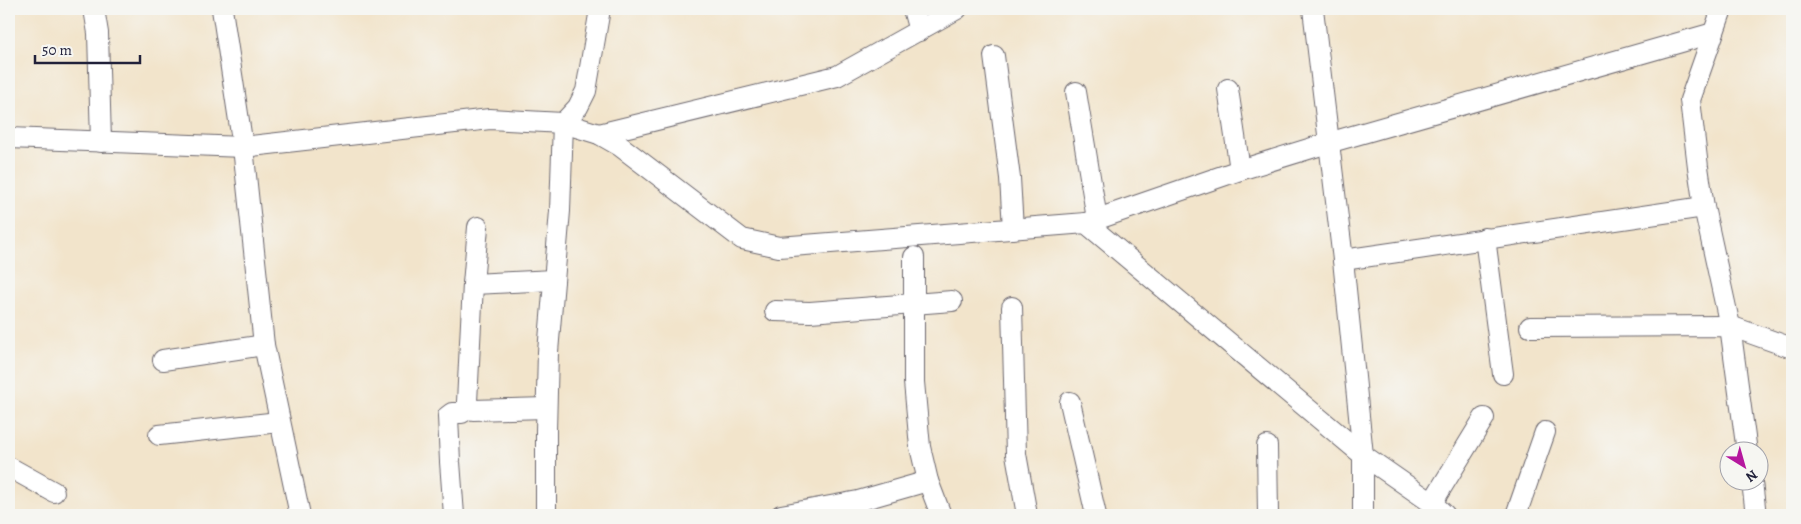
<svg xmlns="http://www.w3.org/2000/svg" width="1801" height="524" viewBox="0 0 1801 524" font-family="Alegreya,serif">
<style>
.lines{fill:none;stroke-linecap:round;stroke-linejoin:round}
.minor-casing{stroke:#6b666d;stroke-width:22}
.minor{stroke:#fff;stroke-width:20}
</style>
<rect width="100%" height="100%" fill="#f6f6f2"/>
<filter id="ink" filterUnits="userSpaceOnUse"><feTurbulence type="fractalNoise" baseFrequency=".02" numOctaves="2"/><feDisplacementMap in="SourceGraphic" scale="10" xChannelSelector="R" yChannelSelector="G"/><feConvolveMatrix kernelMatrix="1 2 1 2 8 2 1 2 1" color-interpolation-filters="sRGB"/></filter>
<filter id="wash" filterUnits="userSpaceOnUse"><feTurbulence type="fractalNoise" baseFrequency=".0096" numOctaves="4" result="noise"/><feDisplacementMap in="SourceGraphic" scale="20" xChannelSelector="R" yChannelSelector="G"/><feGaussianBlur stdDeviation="1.12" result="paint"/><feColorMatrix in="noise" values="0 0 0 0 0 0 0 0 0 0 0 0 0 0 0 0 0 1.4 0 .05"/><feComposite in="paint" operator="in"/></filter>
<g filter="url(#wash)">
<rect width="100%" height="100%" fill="#f2e4cb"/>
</g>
<g filter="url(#ink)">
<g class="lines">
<g class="minor-casing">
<g id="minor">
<polyline points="94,9 98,33 101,142"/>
<polyline points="222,9 243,147 264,345 300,515"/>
<polyline points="913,9 919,31"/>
<polyline points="1313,9 1343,260 1363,455 1363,515"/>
<polyline points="1722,9 1690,100 1698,167 1704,207 1730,326 1747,452"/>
<polyline points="994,56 1010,178 1013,229"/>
<polyline points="1228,89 1240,170"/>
<polyline points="1076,92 1097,219"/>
<polyline points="599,134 837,76 957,9"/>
<polyline points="9,138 243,147 490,119 563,123 599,134 620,146 742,239 779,247 1086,223 1363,455 1432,503 1445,515"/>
<polyline points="1086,223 1240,170 1328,143 1713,33"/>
<polyline points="478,227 473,284 467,402 469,407 473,410 546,408"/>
<polyline points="1485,238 1503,374"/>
<polyline points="914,257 914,382 920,447 928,481 941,515"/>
<polyline points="1343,260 1704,207"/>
<polyline points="473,284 554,280"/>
<polyline points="1012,307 1016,454 1027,515"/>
<polyline points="775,311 810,312 952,301"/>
<polyline points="1530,327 1730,326 1792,348"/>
<polyline points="163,360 264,345"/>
<polyline points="1070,402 1096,515"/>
<polyline points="159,435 279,422"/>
<polyline points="1267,446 1268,515"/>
<polyline points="9,467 54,492"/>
<polyline points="1752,482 1756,515"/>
<polyline points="1432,503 1484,418"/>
<polyline points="454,515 450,462 448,416 452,413 462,413 469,407"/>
<polyline points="546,515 546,431 548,352 560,211 563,123 578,107 586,91 600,9"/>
<polyline points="781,515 858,501 928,481"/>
<polyline points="1516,515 1545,432"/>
</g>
</g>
<use href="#minor" class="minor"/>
</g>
</g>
<rect width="1801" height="524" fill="none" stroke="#f6f6f2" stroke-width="30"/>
<g transform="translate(1744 466) rotate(143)"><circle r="24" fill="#f6f6f2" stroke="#a1a1a9"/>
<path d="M0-4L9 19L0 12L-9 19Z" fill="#b5179e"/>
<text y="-8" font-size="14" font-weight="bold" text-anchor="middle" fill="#22223b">N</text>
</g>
<path d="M35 55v8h105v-8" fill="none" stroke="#22223b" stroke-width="2.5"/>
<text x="42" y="55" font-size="15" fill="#22223b" stroke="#f6f6f2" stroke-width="4" paint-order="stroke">50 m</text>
</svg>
